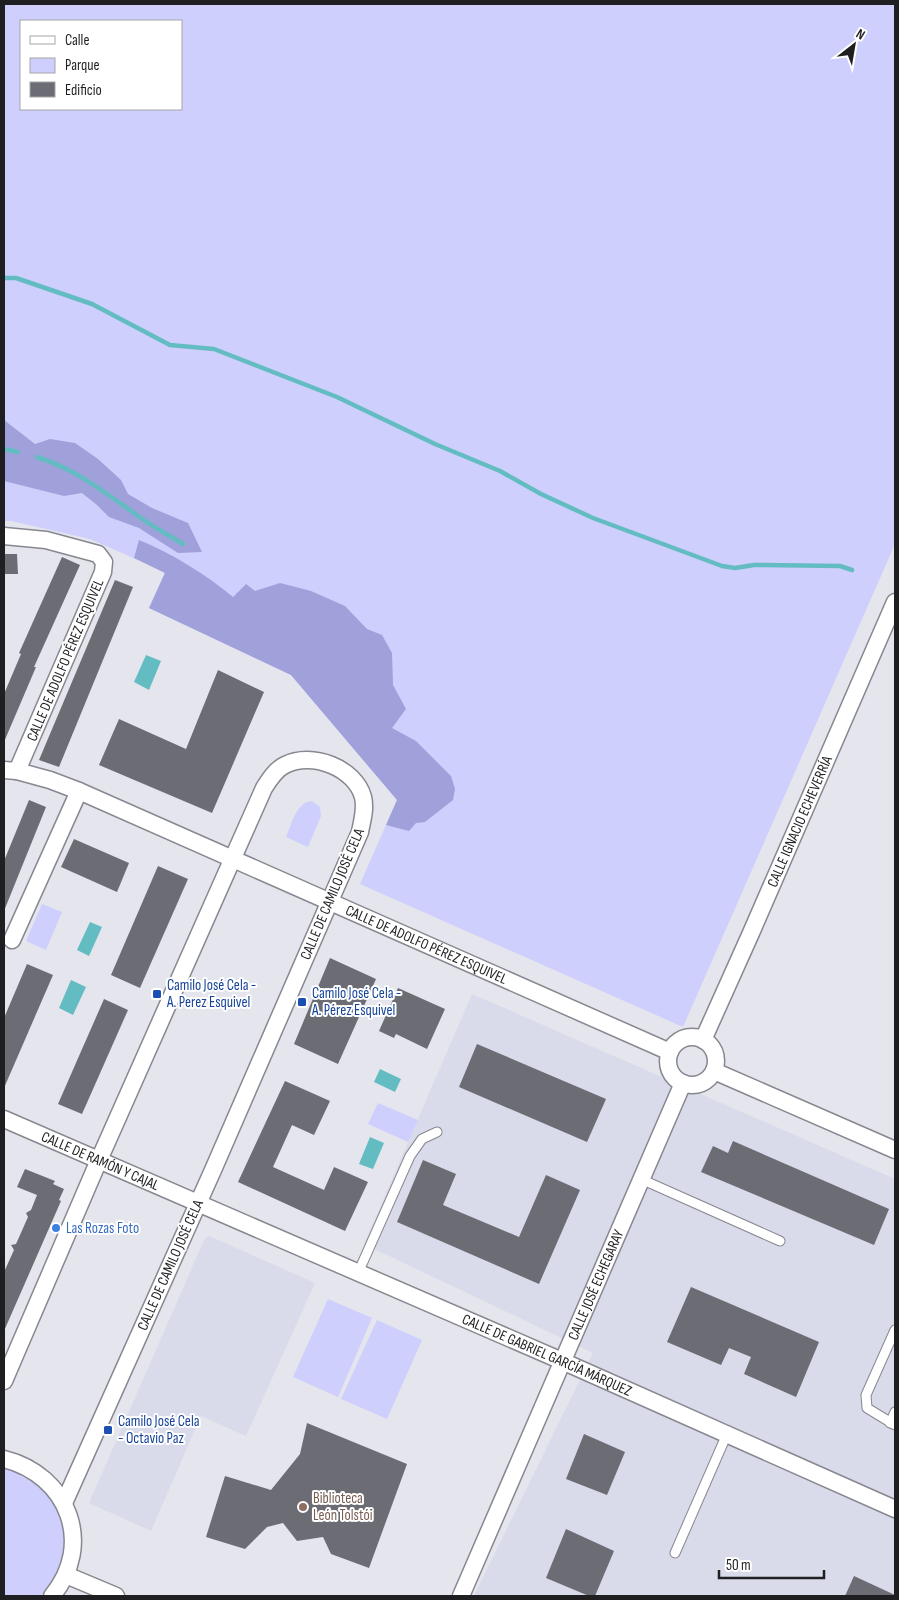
<svg xmlns="http://www.w3.org/2000/svg" width="899" height="1600" viewBox="0 0 899 1600" font-family="'Sofia Sans Condensed',sans-serif">
<style>
.built{fill:#d9daea}
.green{fill:#cecffc;fill-rule:evenodd}
.forest{fill:#a0a0db}
.water{fill:#64bcc3}
.lines{fill:none;stroke-linecap:round;stroke-linejoin:round}
.stream{stroke:#64bcc3;stroke-width:4.5}
.building{fill:#6c6c74}
.service-casing{stroke:#878790;stroke-width:11}
.minor-casing{stroke:#878790;stroke-width:19}
.service{stroke:#fff;stroke-width:9}
.minor{stroke:#fff;stroke-width:16}
.transit-dot{fill:#1a4fb4;stroke:#fff;stroke-width:2}
.shop-dot{fill:#3f7fe0;stroke:#fff;stroke-width:2}
.education-dot{fill:#8d6e63;stroke:#fff;stroke-width:2}
.labels{text-anchor:middle;stroke-width:4;stroke-linejoin:round;paint-order:stroke}
.street-label{font-size:15px;fill:#1f1f22;stroke:#fff}
.transit-label{font-size:15px;fill:#164399;stroke:#fff;text-anchor:start}
.shop-label{font-size:15px;fill:#366cbe;stroke:#fff;text-anchor:start}
.education-label{font-size:15px;fill:#785e54;stroke:#fff;text-anchor:start}
</style>
<rect width="100%" height="100%" fill="#e5e5ee"/>
<g class="built">
<polygon points="472,994 895,1179 895,1596 474,1596 593,1353 364,1244"/>
<polygon points="209,1236 315,1283 246,1436 201,1416 151,1531 89,1503 205,1238"/>
</g>
<g class="green">
<path d="M4 4H895V544L683 1027 360 884 397 800 291 675 149 608 165 572 90 539 11 521H4ZM21 21H181V109H21Z"/>
<path d="M312 801 320 807 321 816 308 847 286 837C292 824 296 802 312 801Z"/>
<polygon points="42,904 62,912 46,950 26,941"/>
<polygon points="378,1103 418,1120 408,1142 368,1124"/>
<polygon points="328,1299 372,1318 338,1397 293,1377"/>
<polygon points="377,1320 422,1340 387,1419 341,1399"/>
<path d="M4 1469C66 1483 84 1550 40 1596H4Z"/>
</g>
<g class="forest">
<polygon points="4,420 35,444 50,439 75,443 98,459 121,480 128,494 152,508 188,523 202,552 178,553 139,528 109,517 97,505 82,493 64,496 4,481"/>
<path d="M139 540C173 554 205 574 233 597L246 584 255 591 280 583 311 591 345 606 367 629 382 635 392 653 393 685 406 709 392 728 416 741 451 776 455 789 453 800 425 822 416 823 409 831 386 825 397 800 291 675 149 608 165 573 134 558Z"/>
</g>
<g class="water">
<polygon points="146,655 161,661 149,690 134,682"/>
<polygon points="90,922 102,927 89,956 77,950"/>
<polygon points="71,980 86,987 73,1015 59,1008"/>
<polygon points="380,1069 401,1079 395,1092 374,1082"/>
<polygon points="370,1137 384,1143 373,1169 359,1164"/>
</g>
<g class="lines">
<g class="stream">
<polyline points="4,278 16,278 92,304 170,345 214,349 337,397 435,444 500,471 541,494 593,518 722,566 735,568 754,565 840,566 852,570"/>
<polyline points="4,449 18,452"/>
<path d="M37 457C77 470 101 490 134 513 149 525 167 534 183 544"/>
</g>
</g>
<g class="building">
<polygon points="4,554 17,554 18,574 4,574"/>
<polygon points="62,557 80,565 34,667 36,667 4,742 4,694 21,654 19,653"/>
<polygon points="115,580 133,587 59,767 39,760"/>
<polygon points="218,670 264,692 212,813 99,765 119,719 186,749"/>
<polygon points="29,800 46,807 4,911 4,861"/>
<polygon points="74,839 129,863 117,892 61,867"/>
<polygon points="158,866 188,879 140,988 111,975"/>
<polygon points="330,958 376,979 338,1064 294,1044"/>
<polygon points="27,964 53,975 4,1088 4,1018"/>
<polygon points="398,988 445,1009 427,1049 396,1034 394,1038 379,1031"/>
<polygon points="104,999 128,1010 82,1114 58,1104"/>
<polygon points="477,1044 606,1099 587,1142 459,1087"/>
<polygon points="285,1081 330,1101 314,1135 292,1125 273,1167 324,1190 334,1167 368,1182 345,1231 238,1182"/>
<polygon points="733,1141 889,1209 874,1245 701,1172 713,1146 728,1153"/>
<polygon points="423,1160 456,1174 443,1205 519,1237 546,1175 580,1190 539,1284 397,1222"/>
<polygon points="25,1169 55,1181 53,1184 64,1189 59,1200 61,1201 4,1331 4,1272 14,1250 11,1245 16,1244 28,1217 26,1213 31,1210 37,1195 17,1187"/>
<polygon points="691,1287 819,1342 796,1397 744,1374 751,1357 729,1348 721,1365 667,1342"/>
<polygon points="307,1423 407,1464 369,1568 331,1554 323,1537 297,1541 283,1523 267,1527 245,1549 206,1537 225,1476 271,1490 300,1454"/>
<polygon points="584,1434 625,1452 607,1495 566,1479"/>
<polygon points="566,1529 614,1551 595,1596 589,1596 546,1578"/>
<polygon points="854,1576 895,1595 895,1596 845,1596"/>
</g>
<g class="lines">
<g class="service-casing">
<g id="service">
<polyline points="643,1180 780,1241"/>
<polyline points="358,1273 410,1156 422,1139 437,1132"/>
<polyline points="895,1330 866,1395 867,1408 895,1425"/>
<polyline points="890,1423 895,1412"/>
<polyline points="675,1553 727,1434"/>
</g>
</g>
<g class="minor-casing">
<g id="minor">
<polyline points="4,536 46,540 98,554 104,562 103,572 17,771 4,770"/>
<path id="s1" d="M17 771 50 780 79 791 670 1052"/>
<polyline points="12,940 79,791"/>
<circle cx="692" cy="1061" r="24"/>
<path id="s2" d="M703 1040 751 933 895 602"/>
<polyline points="714,1071 895,1150"/>
<path id="s3" d="M4 1119 562 1361 895 1509"/>
<path d="M4 1381 99 1160 264 788C269 780 276 769 285 765 312 751 355 768 363 797 366 809 362 821 360 832L213 1170 64 1503"/>
<path d="M4 1459C68 1475 95 1544 52 1596"/>
<polyline points="66,1575 116,1596"/>
<path id="s4" d="M461 1596 683 1083"/>
</g>
</g>
<use href="#service" class="service"/>
<use href="#minor" class="minor"/>
</g>
<g class="transit-dot">
<rect x="152" y="989" width="10" height="10" rx="2.5"/>
<rect x="297" y="997" width="10" height="10" rx="2.5"/>
<rect x="103" y="1425" width="10" height="10" rx="2.5"/>
</g>
<circle class="shop-dot" cx="56" cy="1228" r="5"/>
<circle class="education-dot" cx="303" cy="1507" r="5"/>
<g class="labels">
<g class="street-label">
<text transform="translate(65 660) rotate(-67)" y="5">CALLE DE ADOLFO PÉREZ ESQUIVEL</text>
<text dy="5" stroke="none"><textPath href="#s2" startOffset="239">CALLE IGNACIO ECHEVERRÍA</textPath></text>
<text transform="translate(332 894) rotate(-67)" y="5">CALLE DE CAMILO JOSÉ CELA</text>
<text dy="5" stroke="none"><textPath href="#s1" startOffset="445">CALLE DE ADOLFO PÉREZ ESQUIVEL</textPath></text>
<text dy="5" stroke="none"><textPath href="#s3" startOffset="105">CALLE DE RAMÓN Y CAJAL</textPath></text>
<text transform="translate(170 1265) rotate(-66)" y="5">CALLE DE CAMILO JOSÉ CELA</text>
<text dy="5" stroke="none"><textPath href="#s4" startOffset="339">CALLE JOSÉ ECHEGARAY</textPath></text>
<text dy="5" stroke="none"><textPath href="#s3" startOffset="592">CALLE DE GABRIEL GARCÍA MÁRQUEZ</textPath></text>
</g>
<g class="transit-label">
<text x="167" y="990">Camilo José Cela -<tspan x="167" dy="17">A. Perez Esquivel</tspan></text>
<text x="312" y="998">Camilo José Cela -<tspan x="312" dy="17">A. Pérez Esquivel</tspan></text>
<text x="118" y="1426">Camilo José Cela<tspan x="118" dy="17">- Octavio Paz</tspan></text>
</g>
<g class="shop-label">
<text x="66" y="1233">Las Rozas Foto</text>
</g>
<g class="education-label">
<text x="313" y="1503">Biblioteca<tspan x="313" dy="17">León Tolstói</tspan></text>
</g>
</g>
<rect width="899" height="1600" fill="none" stroke="#1f1f22" stroke-width="10"/>
<rect x="20" y="20" width="162" height="90" fill="#ffffff" stroke="#a5a5a7"/>
<rect x="30" y="36" width="25" height="8" fill="#ffffff" stroke="#a5a5a7"/>
<text x="65" y="45" font-size="15" fill="#1f1f22">Calle</text>
<rect x="30" y="58" width="25" height="15" fill="#cecffc" stroke="#a5a5a7"/>
<text x="65" y="70" font-size="15" fill="#1f1f22">Parque</text>
<rect x="30" y="82" width="25" height="15" fill="#6c6c74" stroke="#a5a5a7"/>
<text x="65" y="95" font-size="15" fill="#1f1f22">Edificio</text>
<g transform="translate(854 45) rotate(31)" stroke="#ffffff" stroke-width="4" paint-order="stroke">
<path d="M0-4L9 19L0 12L-9 19Z" fill="#1f1f22"/>
<text y="-8" font-size="14" font-weight="bold" text-anchor="middle" fill="#1f1f22">N</text>
</g>
<path d="M719 1570v8h105v-8" fill="none" stroke="#1f1f22" stroke-width="2.5"/>
<text x="726" y="1570" font-size="15" fill="#1f1f22" stroke="#ffffff" stroke-width="4" paint-order="stroke">50 m</text>
</svg>
